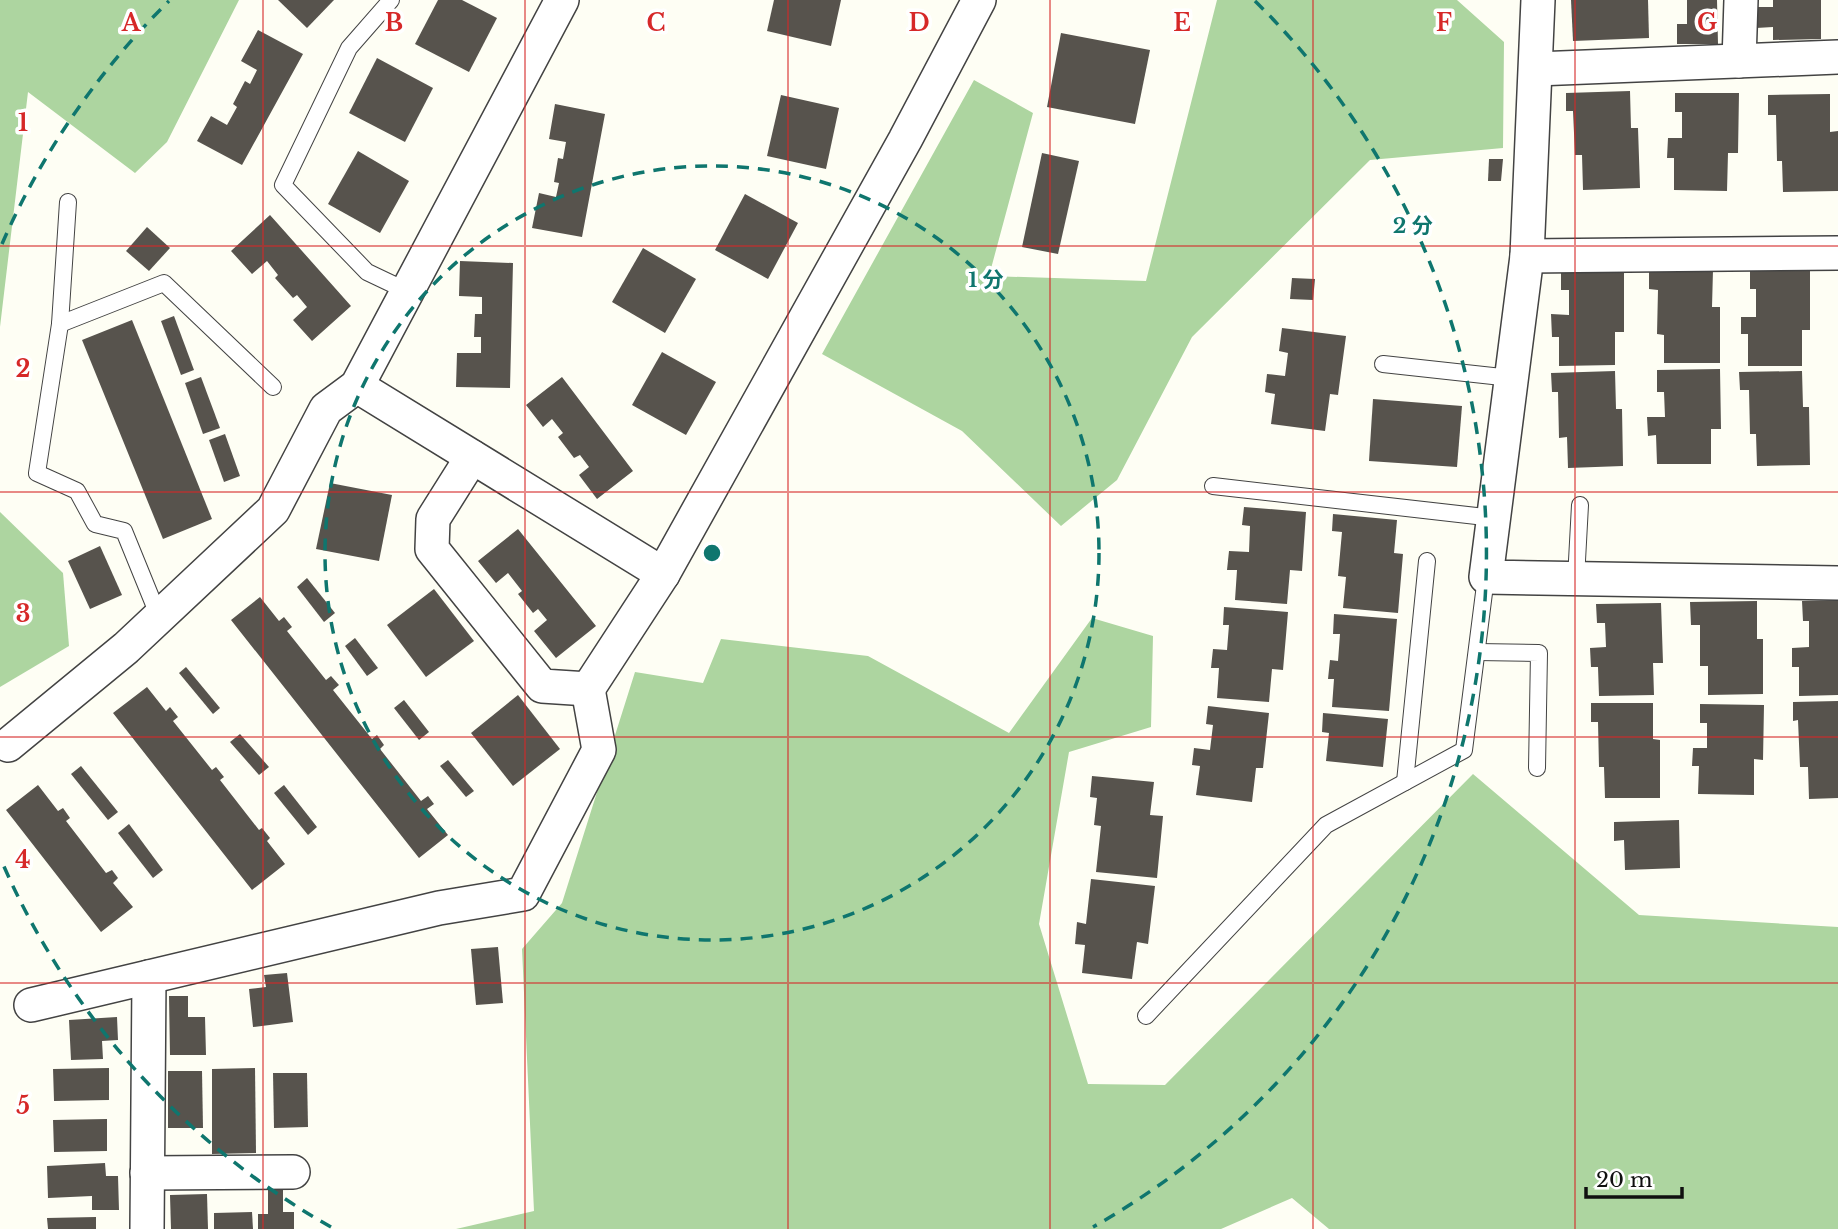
<svg xmlns="http://www.w3.org/2000/svg" width="1838" height="1229" viewBox="0 0 1838 1229" font-family="'Libre Baskerville','Noto Sans JP',serif">
<style>
.forest{fill:#add5a0}
.building{fill:#57534d}
.lines{fill:none;stroke-linecap:round;stroke-linejoin:round}
.lane-casing{stroke:#434343;stroke-width:18}
.street-casing{stroke:#434343;stroke-width:36}
.lane{stroke:#fff;stroke-width:16}
.street{stroke:#fff;stroke-width:33}
.grid{fill:none;stroke:#d62828;stroke-width:2;stroke-opacity:0.55}
.ring{fill:none;stroke:#0f766e;stroke-width:3.5;stroke-dasharray:12 9}
.grid-label{font-size:23px;text-anchor:middle;font-weight:bold;fill:#d62828;stroke:#fff;stroke-width:7;stroke-linejoin:round;paint-order:stroke}
.centre{fill:#0f766e;stroke:#fff;stroke-width:3.5}
.ring-label{font-size:21px;text-anchor:middle;font-weight:bold;fill:#0f766e;stroke:#fff;stroke-width:7;stroke-linejoin:round;paint-order:stroke}
</style>
<rect width="100%" height="100%" fill="#fefef4"/>
<g class="forest">
<polygon points="0,0 239,0 167,142 135,173 28,92 0,327"/>
<polygon points="1217,0 1457,0 1504,42 1503,148 1370,160 1192,337 1117,480 1061,526 962,431 822,354 974,80 1033,113 989,276 1146,281"/>
<polygon points="0,512 63,573 69,646 0,687"/>
<polygon points="1092,618 1153,636 1151,727 1069,752 1039,924 1088,1084 1165,1085 1473,774 1639,915 1838,927 1838,1229 1329,1229 1292,1198 1221,1229 456,1229 534,1211 522,949 562,903 635,672 703,683 721,639 868,656 1009,733"/>
</g>
<g class="building">
<polygon points="278,0 334,0 307,28"/>
<polygon points="438,0 462,0 497,18 469,72 415,44"/>
<polygon points="774,0 841,0 831,46 767,31"/>
<polygon points="1571,0 1648,0 1649,38 1573,41"/>
<polygon points="1687,0 1717,0 1718,44 1677,44 1677,24 1687,24"/>
<polygon points="1773,0 1821,0 1821,39 1773,40 1773,27 1756,28 1756,7 1773,7"/>
<polygon points="258,30 303,54 242,165 197,141 211,116 227,125 237,107 233,104 245,81 250,84 257,70 241,61"/>
<polygon points="1061,33 1150,50 1135,124 1047,107"/>
<polygon points="377,58 433,88 405,142 349,113"/>
<polygon points="1630,91 1631,128 1638,128 1640,188 1583,190 1582,155 1575,155 1573,111 1566,111 1566,93"/>
<polygon points="1675,93 1739,93 1738,153 1728,153 1727,191 1674,190 1674,158 1667,158 1668,138 1682,138 1682,112 1675,112"/>
<polygon points="1830,94 1830,132 1838,131 1838,191 1783,192 1782,161 1777,161 1776,115 1768,115 1768,95"/>
<polygon points="781,95 839,108 826,169 767,156"/>
<polygon points="555,104 605,114 582,237 532,228 539,193 556,197 559,183 554,182 558,158 563,159 566,142 549,139"/>
<polygon points="358,151 409,181 380,233 328,204"/>
<polygon points="1042,153 1079,161 1058,254 1022,247"/>
<polygon points="1489,159 1503,159 1501,181 1488,181"/>
<polygon points="745,194 798,223 768,279 715,250"/>
<polygon points="270,215 351,306 312,341 293,320 307,307 297,295 293,298 275,278 278,275 267,261 252,274 231,251"/>
<polygon points="147,227 170,248 149,271 126,251"/>
<polygon points="643,248 696,279 665,333 612,302"/>
<polygon points="460,261 513,263 510,388 456,387 457,353 481,353 481,337 474,337 475,314 482,314 482,297 459,296"/>
<polygon points="1649,269 1713,270 1712,307 1720,307 1720,363 1664,363 1664,335 1657,334 1658,290 1649,289"/>
<polygon points="1561,271 1624,271 1624,332 1615,332 1615,365 1559,366 1559,337 1552,337 1551,314 1569,315 1569,290 1561,290"/>
<polygon points="1750,271 1810,271 1810,330 1802,330 1802,366 1748,366 1748,334 1741,334 1741,317 1756,317 1756,289 1750,289"/>
<polygon points="1292,278 1315,279 1313,300 1290,299"/>
<polygon points="174,316 194,370 181,375 161,321"/>
<polygon points="132,320 212,519 163,539 82,340"/>
<polygon points="1282,328 1346,336 1338,395 1330,394 1325,431 1271,424 1275,394 1265,392 1267,374 1285,376 1288,353 1279,351"/>
<polygon points="662,352 716,382 686,435 632,405"/>
<polygon points="1720,369 1721,429 1711,429 1711,464 1657,464 1656,435 1648,436 1647,417 1665,417 1664,392 1657,392 1657,370"/>
<polygon points="1615,371 1616,409 1622,409 1623,466 1568,468 1567,437 1559,438 1558,392 1552,392 1551,373"/>
<polygon points="1802,371 1803,407 1809,407 1810,465 1757,466 1756,434 1750,434 1749,390 1740,390 1739,372"/>
<polygon points="201,377 220,428 203,434 185,383"/>
<polygon points="562,377 633,471 597,499 579,475 589,467 580,455 574,458 558,437 563,433 552,419 543,427 526,405"/>
<polygon points="1373,399 1462,406 1457,467 1369,461"/>
<polygon points="225,434 240,476 224,482 209,440"/>
<polygon points="330,483 392,495 379,561 316,549"/>
<polygon points="1244,507 1306,512 1302,571 1290,570 1287,604 1235,600 1237,570 1227,570 1229,551 1249,552 1250,526 1242,525"/>
<polygon points="1333,514 1397,520 1394,553 1403,554 1398,613 1343,608 1346,577 1338,576 1342,532 1332,531"/>
<polygon points="518,529 596,626 556,658 534,631 547,620 538,609 533,613 518,594 522,591 508,573 496,583 478,561"/>
<polygon points="100,546 122,595 90,609 68,561"/>
<polygon points="307,578 335,613 324,622 297,587"/>
<polygon points="434,589 474,641 426,677 387,625"/>
<polygon points="260,597 279,621 284,617 292,627 287,631 326,680 331,676 339,685 333,690 372,739 377,735 384,745 380,749 421,801 428,796 434,804 427,809 448,835 419,858 231,620"/>
<polygon points="1838,600 1838,695 1799,696 1799,667 1792,667 1792,648 1809,647 1809,621 1803,621 1802,601"/>
<polygon points="1757,601 1757,639 1763,639 1763,694 1708,695 1708,666 1700,666 1700,625 1691,625 1690,602"/>
<polygon points="1661,603 1663,663 1653,663 1654,695 1599,696 1598,667 1591,667 1590,648 1606,647 1605,623 1597,623 1596,604"/>
<polygon points="1224,607 1288,612 1283,670 1272,669 1269,702 1217,698 1219,668 1211,668 1213,649 1227,650 1229,625 1223,625"/>
<polygon points="1334,614 1397,619 1389,711 1332,707 1334,679 1328,679 1330,660 1338,661 1340,634 1333,634"/>
<polygon points="355,638 378,668 367,676 345,646"/>
<polygon points="186,667 220,708 213,714 179,673"/>
<polygon points="147,687 166,711 170,707 178,717 173,721 212,770 216,767 224,777 220,780 259,830 262,828 270,838 267,841 285,864 252,890 113,713"/>
<polygon points="518,695 560,749 513,786 471,733"/>
<polygon points="404,700 429,732 419,740 394,708"/>
<polygon points="1838,701 1838,798 1809,799 1808,767 1800,767 1798,720 1793,721 1793,702"/>
<polygon points="1591,703 1653,703 1653,739 1660,740 1660,798 1605,798 1604,767 1599,767 1598,722 1591,722"/>
<polygon points="1700,704 1764,705 1763,760 1754,759 1754,795 1698,794 1699,766 1692,766 1693,748 1707,748 1707,723 1700,723"/>
<polygon points="1208,706 1269,713 1263,768 1256,768 1252,802 1196,795 1200,766 1192,765 1194,748 1210,750 1213,725 1206,724"/>
<polygon points="1323,713 1388,719 1383,767 1326,761 1329,733 1322,732"/>
<polygon points="240,734 269,767 259,775 230,742"/>
<polygon points="448,760 474,791 466,797 440,766"/>
<polygon points="81,766 118,812 108,820 71,774"/>
<polygon points="1092,776 1154,782 1150,815 1163,816 1157,878 1096,872 1101,826 1094,825 1097,798 1090,797"/>
<polygon points="38,785 58,811 63,808 70,818 66,821 106,873 112,870 118,878 113,883 133,907 101,932 6,810"/>
<polygon points="284,785 317,827 308,835 274,793"/>
<polygon points="1679,820 1680,868 1625,870 1624,840 1614,841 1614,822"/>
<polygon points="129,824 163,870 153,878 118,833"/>
<polygon points="1091,879 1155,886 1148,944 1137,942 1132,979 1082,973 1085,945 1075,944 1077,922 1086,924"/>
<polygon points="498,947 503,1003 476,1005 471,949"/>
<polygon points="287,973 293,1022 253,1027 249,989 266,987 264,975"/>
<polygon points="169,996 188,996 188,1017 205,1017 206,1055 170,1055"/>
<polygon points="117,1017 118,1040 102,1041 103,1059 71,1060 69,1020"/>
<polygon points="109,1068 109,1100 54,1101 53,1069"/>
<polygon points="255,1068 256,1153 212,1154 212,1069"/>
<polygon points="168,1071 202,1071 203,1128 168,1128"/>
<polygon points="273,1073 307,1073 308,1127 274,1128"/>
<polygon points="107,1119 107,1151 54,1152 53,1120"/>
<polygon points="105,1163 106,1176 118,1176 119,1210 92,1210 92,1196 48,1198 47,1166"/>
<polygon points="268,1188 283,1189 283,1212 294,1212 294,1229 258,1229 258,1214 268,1214"/>
<polygon points="207,1194 208,1229 171,1229 170,1195"/>
<polygon points="252,1212 253,1229 214,1229 214,1213"/>
<polygon points="96,1217 96,1229 48,1229 47,1218"/>
</g>
<g class="lines">
<g class="lane-casing">
<g id="lane">
<polyline points="391,0 349,48 283,185 367,272 407,291"/>
<polyline points="68,202 60,324 37,473 77,491 95,524 124,531 159,617"/>
<polyline points="60,324 164,283 273,387"/>
<polyline points="1383,364 1511,378"/>
<polyline points="1213,486 1494,518"/>
<polyline points="1576,579 1580,505"/>
<polyline points="1477,652 1539,653 1537,768"/>
<polyline points="1405,782 1427,561"/>
<polyline points="1146,1016 1326,825 1464,750 1486,577"/>
</g>
</g>
<g class="street-casing">
<g id="street">
<polyline points="1538,0 1527,256 1486,577 1838,583"/>
<polyline points="1739,61 1741,0"/>
<polyline points="1536,69 1838,57"/>
<polyline points="1527,256 1838,253"/>
<polyline points="357,386 663,574"/>
<polyline points="472,457 433,519 432,549 542,686 588,689 663,574 905,140 979,0"/>
<polyline points="8,745 126,648 273,510 326,409 357,386 562,0"/>
<polyline points="31,1005 439,908 523,894 599,750 588,689"/>
<polyline points="147,1173 293,1172"/>
<polyline points="147,1229 149,977"/>
</g>
</g>
<use href="#lane" class="lane"/>
<use href="#street" class="street"/>
</g>
<path class="grid" d="M263 0V1229M525 0V1229M788 0V1229M1050 0V1229M1313 0V1229M1575 0V1229M0 246H1838M0 492H1838M0 737H1838M0 983H1838"/>
<g class="ring">
<circle cx="712" cy="553" r="387"/>
<path d="M331 1227A774 774 0 0 1 2 862M2 244A774 774 0 0 1 169 1M1255 1A774 774 0 0 1 1093 1227"/>
</g>
<g class="grid-label">
<text x="131" y="31">A</text>
<text x="394" y="31">B</text>
<text x="656" y="31">C</text>
<text x="919" y="31">D</text>
<text x="1182" y="31">E</text>
<text x="1444" y="31">F</text>
<text x="1707" y="31">G</text>
<text x="23" y="131">1</text>
<text x="23" y="377">2</text>
<text x="23" y="622">3</text>
<text x="23" y="868">4</text>
<text x="23" y="1114">5</text>
</g>
<circle cx="712" cy="553" r="10" class="centre"/>
<g class="ring-label">
<text x="1413" y="233">2 分</text>
<text x="986" y="287">1 分</text>
</g>
<path d="M1586 1187v10h96v-10" fill="none" stroke="#101010" stroke-width="3.5"/>
<text x="1596" y="1187" font-size="21" fill="#101010" stroke="#ffffff" stroke-width="5" paint-order="stroke">20 m</text>
</svg>
